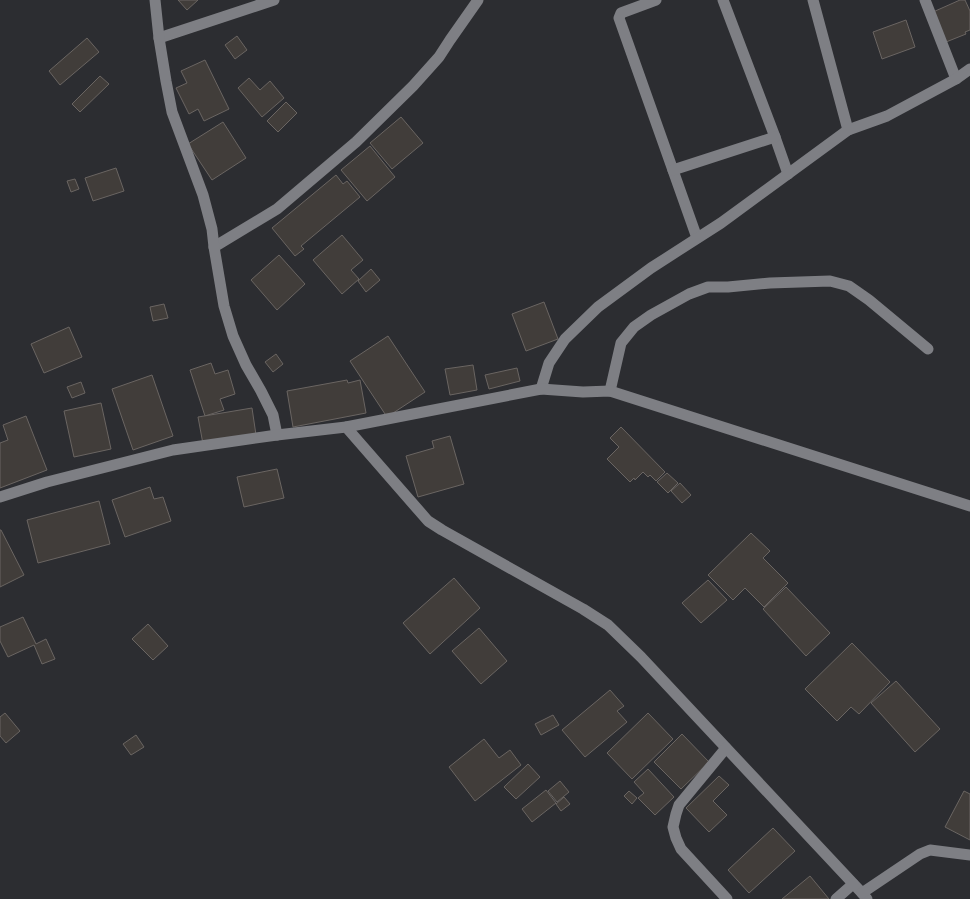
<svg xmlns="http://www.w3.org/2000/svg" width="970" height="899" viewBox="0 0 970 899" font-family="'Titillium Web',sans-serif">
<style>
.building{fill:#413d3a;stroke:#6a6562}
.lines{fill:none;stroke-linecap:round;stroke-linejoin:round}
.minor{stroke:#7e7f84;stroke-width:11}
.tertiary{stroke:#7e7f84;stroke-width:11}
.secondary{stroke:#7e7f84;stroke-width:11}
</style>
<rect width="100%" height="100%" fill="#2c2d31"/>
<g class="building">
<polygon points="178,0 198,0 187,10"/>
<polygon points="960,0 965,0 970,11 970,30 965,32 966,34 946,42 933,12"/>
<polygon points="906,20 915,47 882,59 873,32"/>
<polygon points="237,36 247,50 235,59 225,45"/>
<polygon points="87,38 99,52 60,85 49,71"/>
<polygon points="205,60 229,109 204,121 198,109 189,114 176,88 187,83 181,71"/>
<polygon points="100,76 109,84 80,112 72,104"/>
<polygon points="249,78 260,90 270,81 284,98 262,117 238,88"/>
<polygon points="286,102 297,113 278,132 267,121"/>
<polygon points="401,117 423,143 392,169 370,143"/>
<polygon points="223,122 246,158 212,180 188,144"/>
<polygon points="370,146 395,177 367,201 341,170"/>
<polygon points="116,168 124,191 93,201 85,178"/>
<polygon points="336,175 343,184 347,181 360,197 301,246 304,249 295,256 272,228"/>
<polygon points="75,179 79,189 71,192 67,181"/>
<polygon points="342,235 363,260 351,270 359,279 342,294 313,260"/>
<polygon points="279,255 305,284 277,310 251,280"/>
<polygon points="371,269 380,280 366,292 358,281"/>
<polygon points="544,302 558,339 526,351 512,314"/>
<polygon points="164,304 168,318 153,321 150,307"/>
<polygon points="69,327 82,357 44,373 31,344"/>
<polygon points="388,336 425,392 387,417 350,361"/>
<polygon points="276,354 283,364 273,372 265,362"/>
<polygon points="211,363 215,374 228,370 235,394 220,399 224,410 205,416 190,370"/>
<polygon points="473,365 477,390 450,395 445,369"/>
<polygon points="517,368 520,381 489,389 485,375"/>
<polygon points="152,375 173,436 133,450 112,389"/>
<polygon points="347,380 348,383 360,380 366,413 293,427 287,391"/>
<polygon points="81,382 85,393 72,398 67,387"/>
<polygon points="101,403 111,449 74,457 64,411"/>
<polygon points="252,408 256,435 203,444 198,417"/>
<polygon points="26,416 47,470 0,488 0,443 8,440 3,425"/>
<polygon points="621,427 665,472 656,481 650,475 648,477 643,472 635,480 634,478 630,482 607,459 619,447 610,438"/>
<polygon points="450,436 464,484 418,497 406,456 434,448 432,441"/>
<polygon points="277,469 284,498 244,507 237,477"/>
<polygon points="667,473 678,483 668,493 657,482"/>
<polygon points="680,483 691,495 682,503 671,491"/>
<polygon points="150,487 154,499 163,497 171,521 125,537 112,500"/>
<polygon points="99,501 110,544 38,563 27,520"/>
<polygon points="0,530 1,530 24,575 0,587"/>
<polygon points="751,533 770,551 763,558 788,583 764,607 745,588 733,600 708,575"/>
<polygon points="454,578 480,608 430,654 403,623"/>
<polygon points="708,580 727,600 701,623 682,603"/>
<polygon points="786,587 830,633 806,656 763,609"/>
<polygon points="23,617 36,644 46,639 55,659 42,664 34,645 8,657 0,641 0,627"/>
<polygon points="148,624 168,646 153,660 132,639"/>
<polygon points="479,628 507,661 481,684 452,651"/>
<polygon points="852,643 890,682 859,714 851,707 837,721 805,689"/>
<polygon points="896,681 940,729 915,752 871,703"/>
<polygon points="610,690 624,706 617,711 627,722 585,757 562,730"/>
<polygon points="5,713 20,731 6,743 0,736 0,717"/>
<polygon points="648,713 673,739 632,779 607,753"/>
<polygon points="553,715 559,725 541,735 535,724"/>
<polygon points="682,734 709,762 681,789 654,762"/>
<polygon points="136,735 144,747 131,755 123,744"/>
<polygon points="484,739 499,758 510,750 521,765 475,801 449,767"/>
<polygon points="528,764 540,777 516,799 504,787"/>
<polygon points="648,769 674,797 655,815 638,798 644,793 634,782"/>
<polygon points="719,776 729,785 713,801 727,815 709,832 686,808"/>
<polygon points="560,781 569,792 557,802 548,791"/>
<polygon points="546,790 556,803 532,822 522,809"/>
<polygon points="629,791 637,798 632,804 624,796"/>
<polygon points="964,791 970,794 970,840 945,827"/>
<polygon points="564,797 570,804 561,811 556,804"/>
<polygon points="773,828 795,851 749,893 728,870"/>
<polygon points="810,876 829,899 782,899"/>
</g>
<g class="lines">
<g class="minor">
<polyline points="656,0 621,13 619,18 697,238"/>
<polyline points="723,0 775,137 788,174"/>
<polyline points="813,0 848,130"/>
<polyline points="925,0 956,79"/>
<polyline points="159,38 274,0"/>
<polyline points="673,170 775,137"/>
<polyline points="214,247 277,209 356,142 413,86 439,57 450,40 478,0"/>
<polyline points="541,389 549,363 565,339 598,307 651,268 721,223 848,130 887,116 956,79 970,69"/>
<polyline points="610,391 621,343 634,327 651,315 689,294 708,287 728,287 770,283 830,281 849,286 869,300 928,349"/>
<polyline points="346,427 428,521 442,530 583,609 608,625 641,657 862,893 867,899"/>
<polyline points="726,748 679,805 676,814 673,827 676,838 681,849 727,899"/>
<polyline points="862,893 920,854 930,850 970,855"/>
<polyline points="836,899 853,884"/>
</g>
<polyline class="tertiary" points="155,0 159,38 166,81 172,112 203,195 212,229 214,247 224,306 233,336 246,365 261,391 273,415 277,435"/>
<polyline class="secondary" points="0,497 47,482 173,450 277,435 346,427 541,389 583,392 610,391 970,506"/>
</g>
</svg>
